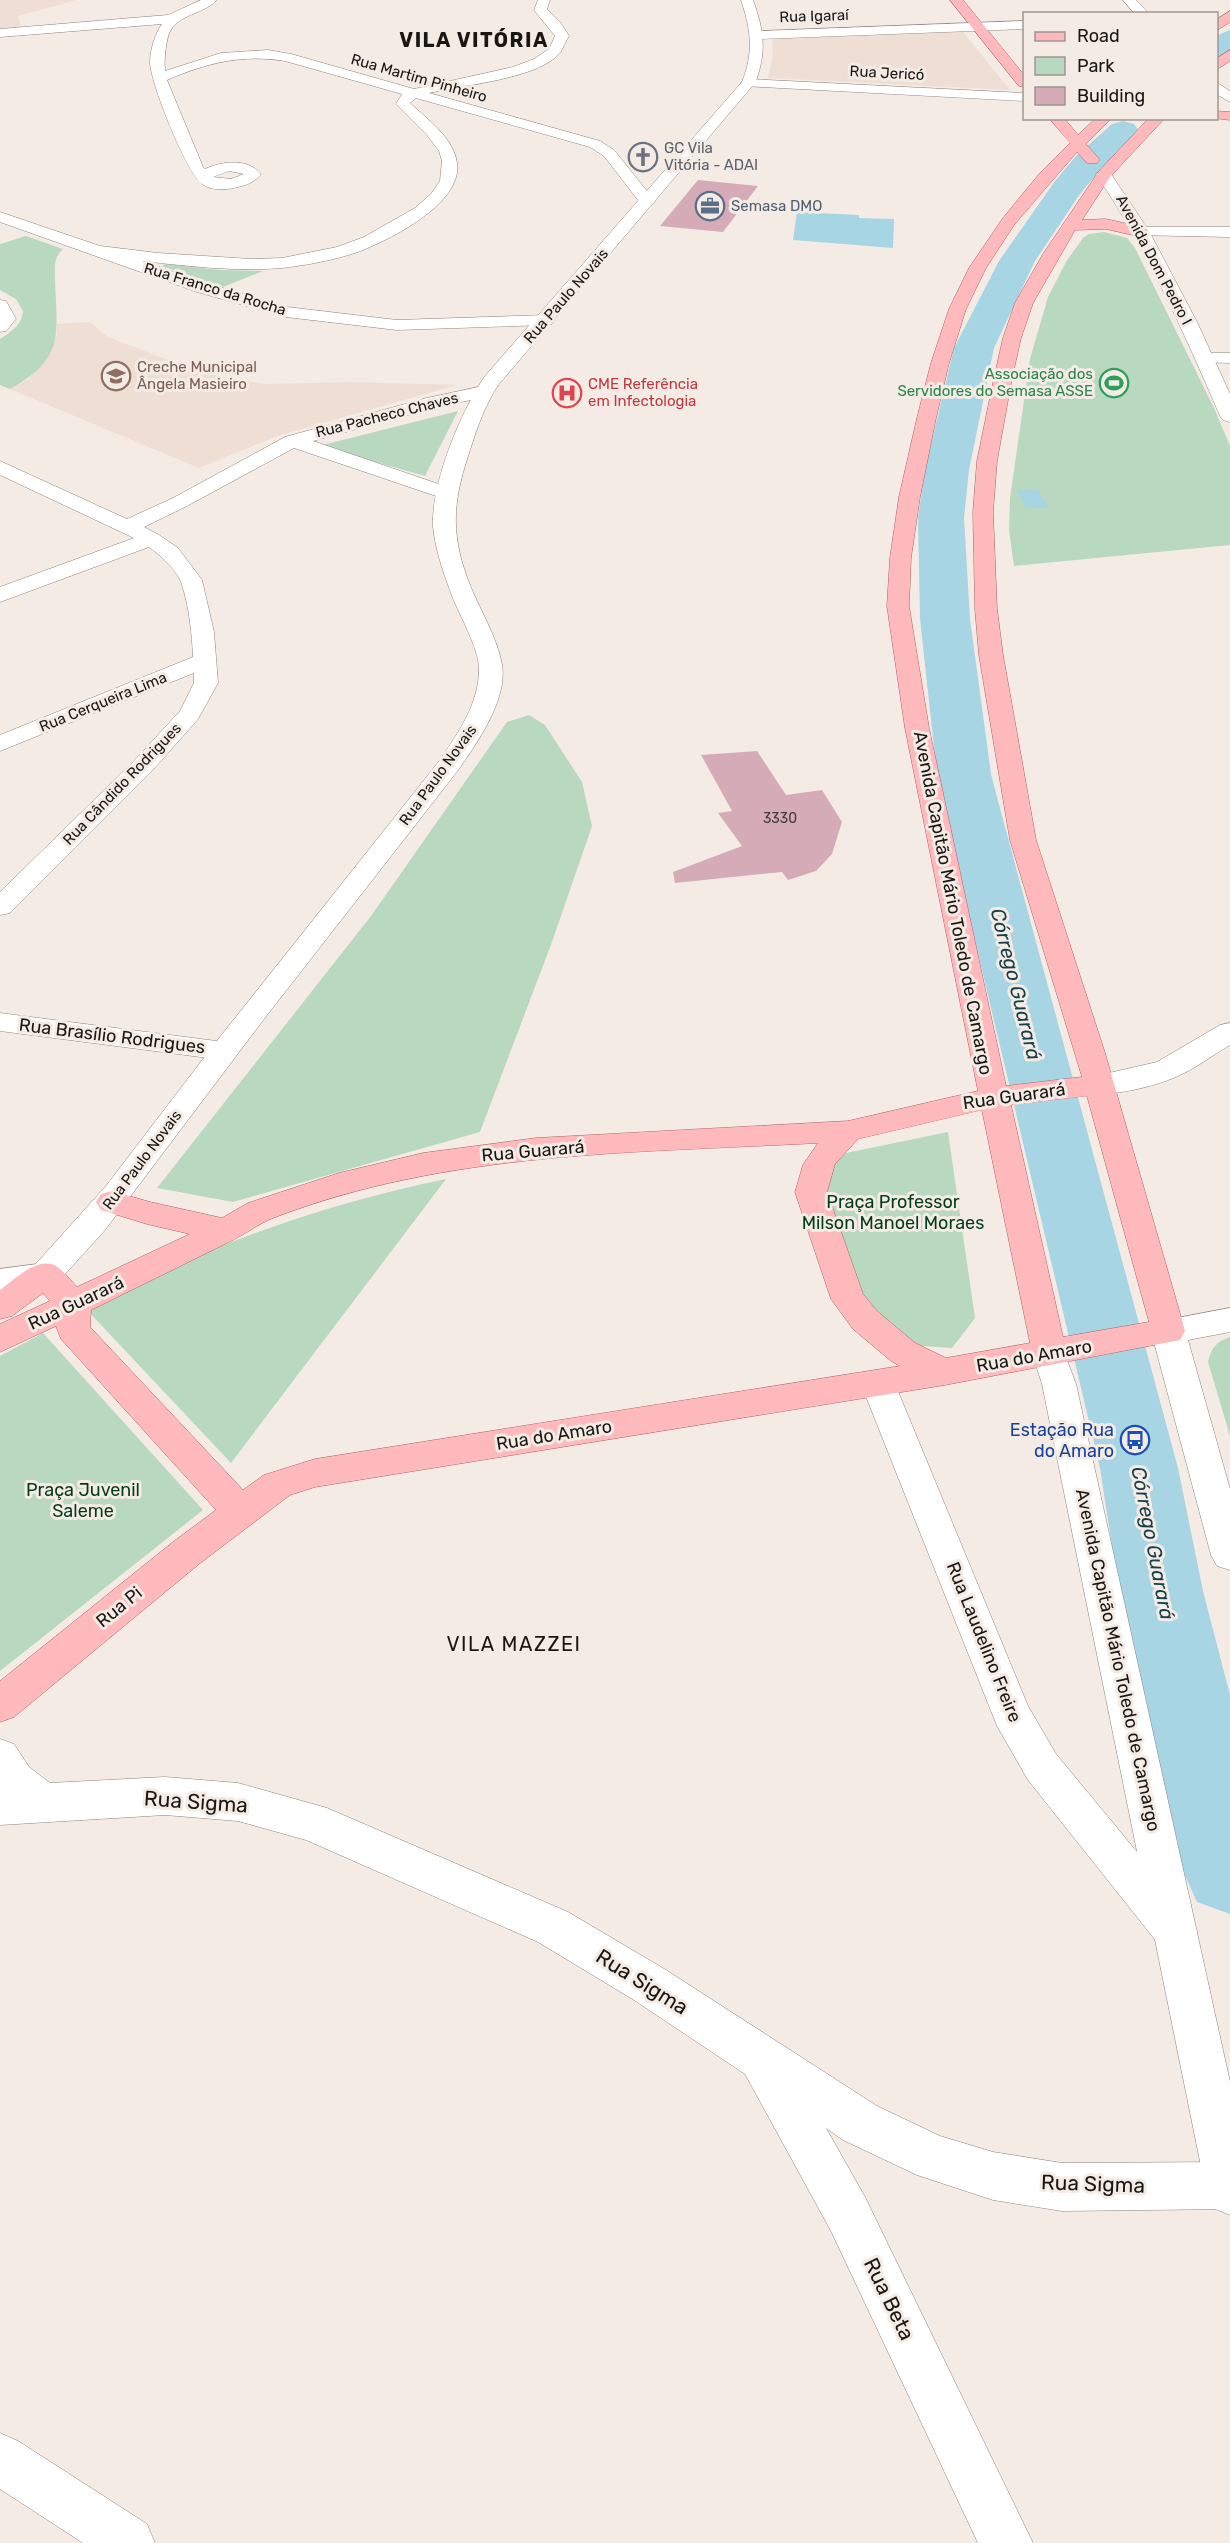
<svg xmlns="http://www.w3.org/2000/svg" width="1230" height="2543" viewBox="0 0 1230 2543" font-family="Rubik,sans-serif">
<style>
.built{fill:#efded4}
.green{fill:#b9d8c0}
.water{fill:#a7d5e3}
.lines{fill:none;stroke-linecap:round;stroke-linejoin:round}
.river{fill:#a7d5e3;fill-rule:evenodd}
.building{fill:#d5abb8}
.minor-casing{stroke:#8d837e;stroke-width:1}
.tertiary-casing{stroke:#8d837e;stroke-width:1}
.secondary-casing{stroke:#8d837e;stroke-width:1}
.primary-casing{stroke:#ac6265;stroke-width:1}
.minor{fill:#fff;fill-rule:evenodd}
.tertiary{fill:#fff;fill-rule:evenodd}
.secondary{fill:#fff;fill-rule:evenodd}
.primary{fill:#fdb9bc;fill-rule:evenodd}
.labels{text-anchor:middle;stroke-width:6;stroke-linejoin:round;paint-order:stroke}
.far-number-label{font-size:14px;fill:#483b3d}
.far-street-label{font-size:15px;fill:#191614;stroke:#f5ebe5}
.far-worship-label{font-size:15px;fill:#5b616d;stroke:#f5ebe5;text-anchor:start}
.far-service-label{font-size:15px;fill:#4e5e75;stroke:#f5ebe5;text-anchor:start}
.far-education-label{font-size:15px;fill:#785e54;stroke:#f5ebe5;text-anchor:start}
.far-leisure-label{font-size:15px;fill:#27864d;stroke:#f5ebe5;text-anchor:end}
.far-health-label{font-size:15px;fill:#be3a42;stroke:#f5ebe5;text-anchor:start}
.street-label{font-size:18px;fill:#191614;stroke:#f5ebe5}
.park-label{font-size:18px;fill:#013c1a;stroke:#f5ebe5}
.transit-label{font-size:18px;fill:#164399;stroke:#f5ebe5;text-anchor:end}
.far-district-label{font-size:20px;font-weight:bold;letter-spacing:1.5px;fill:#191614;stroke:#f5ebe5}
.water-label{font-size:20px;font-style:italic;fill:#17404b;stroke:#f5ebe5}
.neighbourhood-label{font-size:20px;letter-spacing:1.5px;fill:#191614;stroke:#f5ebe5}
.near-street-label{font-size:21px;fill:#191614;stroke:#f5ebe5}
</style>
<rect width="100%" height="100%" fill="#f5ebe5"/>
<g class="built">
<polygon points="0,0 77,0 18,16 21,27 0,29"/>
<polygon points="958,31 963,32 1010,90 768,78 773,55 772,39 776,37"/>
<polygon points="90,322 107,336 126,344 189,368 223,377 265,384 351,382 457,385 280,435 199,468 10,389 29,379 57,335 57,324"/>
</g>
<g class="green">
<polygon points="1104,232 1127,238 1135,248 1214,408 1230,446 1230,545 1014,566 1009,530 1010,498 1030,359 1048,297 1066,262 1083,238 1089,234"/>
<path d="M26 236 63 249C53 259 55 266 55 279 57 336 65 358 10 389L0 385V339C11 332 22 325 23 311L16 299 0 290V244Z"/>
<polygon points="165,264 220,270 263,271 223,287 162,266"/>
<polygon points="458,411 425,476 319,446"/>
<polygon points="529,715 545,725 582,782 592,826 552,942 480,1132 233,1202 157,1188 371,916 507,722"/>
<polygon points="948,1132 975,1318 952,1348 922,1346 896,1336 869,1318 821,1176 830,1164 846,1153"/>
<path d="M446 1179 231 1463 86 1309C200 1248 320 1205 446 1179Z"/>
<polygon points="43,1333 203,1510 0,1671 0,1356"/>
<path d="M1230 1337V1436L1208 1362C1211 1348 1216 1342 1230 1337Z"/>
</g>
<g class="water">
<polygon points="797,212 859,215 859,218 894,219 893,248 793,240"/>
<polygon points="1038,489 1048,508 1026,508 1017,490"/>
</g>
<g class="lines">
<g class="river">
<polygon points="1230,30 1230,53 1216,59 1216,36"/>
<polygon points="1123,121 1134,124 1139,131 1100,170 1080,194 1035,261 994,348 969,470 964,518 970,619 991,774 998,801 1178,1468 1203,1591 1230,1695 1230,1914 1197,1902 1183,1871 1119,1591 1100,1468 942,801 937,774 920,619 918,518 925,470 954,348 999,261 1055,181 1076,156 1112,124"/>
</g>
</g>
<g class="building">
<polygon points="698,180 758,186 723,232 660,226"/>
<polygon points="757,751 786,795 822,790 842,822 832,854 816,871 788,880 782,872 675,883 673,872 742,846 718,813 732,811 701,755"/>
</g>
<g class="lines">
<g class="minor-casing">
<g id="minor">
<path d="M201 0H217C200 17 172 13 167 41 165 52 164 60 165 71L221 53 268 50 291 54 414 89 513 67 534 59 549 49 555 36 534 10 538 0H550L547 9 560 22 569 36C566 41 563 48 560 53 538 79 462 85 429 93L600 141 614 150 655 201 653 204H641L604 156 590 147 416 98 410 103C427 119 454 138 457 163 463 204 389 240 358 252 334 260 308 265 282 268 236 272 188 266 142 261L209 284 287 307 397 320 546 315 552 316 555 320 552 324 546 325 397 330 286 317 197 292 0 222V212L100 246 158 253 251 259 282 258 337 247 364 237 415 208 431 194 440 181 442 161 439 151 427 135 396 104 402 94 285 61C241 54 207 63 167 80L203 167 205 169C222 161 248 158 261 174 255 182 247 185 238 187 227 190 211 191 202 184 186 172 151 84 150 63 150 50 155 34 162 24L0 37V29L168 15ZM229 171 244 174 231 179 213 177Z"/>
<polygon points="1123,0 1136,0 1149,14 1135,14"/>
<polygon points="1024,21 1024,29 759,39 752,35 759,31"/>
<polygon points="748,79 1024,93 1024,101 743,86 741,83"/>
<polygon points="1216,82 1230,91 1230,102 1216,94"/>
<polygon points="1141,227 1230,227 1230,237 1135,235 1133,232 1135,229"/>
<polygon points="0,300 6,301 16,319 6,331 0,332"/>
<polygon points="1205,353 1230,353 1230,363 1199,362 1196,358 1199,354"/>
<path d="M483 386 490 388 492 392 490 396 437 407 313 441 453 489 456 493 453 497H439L294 448 187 506 144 527 159 535 178 548 202 580 214 632 218 683 198 719 152 771 10 913 0 915V892L134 761 180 711 194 683V673L0 751V735L193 657C192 633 189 605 181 582 175 568 161 556 149 547L0 602V587L134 538 0 475V461L127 519 173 498 285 437 427 398Z"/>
<polygon points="0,1013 224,1042 234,1044 239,1051 234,1058 224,1060 0,1031"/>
<polygon points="45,1263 57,1267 62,1275 57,1283 0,1293 0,1269"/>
<polygon points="878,1371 890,1375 895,1384 1028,1706 1056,1754 1190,1916 1197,1931 1190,1946 1175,1952 1160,1946 1028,1780 997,1726 861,1384 866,1375"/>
<polygon points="0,1739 14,1744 29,1767 50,1783 165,1777 238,1783 327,1808 568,1912 666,1970 877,2106 940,2136 993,2152 1062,2163 1229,2162 1230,2209 1062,2211 993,2200 917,2175 843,2140 826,2128 865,2197 1033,2543 978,2543 831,2231 745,2074 634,2000 538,1942 306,1840 238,1821 165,1815 0,1825"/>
<polygon points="0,2433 18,2441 147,2524 155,2543 83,2543 0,2489"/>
</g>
</g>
<g class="tertiary-casing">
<path id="tertiary" d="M741 0H753C764 30 767 53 755 83L499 384C486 403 478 425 471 447 454 497 449 529 468 580 478 607 498 638 502 665 508 699 477 743 459 769L264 1019 105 1230 57 1283 45 1287 33 1283 28 1275 33 1267 106 1186 216 1042 440 760C458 733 479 704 479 669 479 649 460 616 452 596 444 574 435 550 433 526 431 483 461 411 485 376L742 82C754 52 751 30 741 0Z"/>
</g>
<g class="secondary-casing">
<g id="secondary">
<path d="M1104 169 1109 171 1149 231 1197 322 1230 394V422L1223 420 1220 416C1184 332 1147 250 1096 174Z"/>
<path d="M1230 1023V1045C1213 1055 1196 1068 1178 1076 1156 1086 1110 1098 1087 1092L1083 1085 1087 1078 1157 1062 1220 1025Z"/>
<polygon points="1230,1308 1230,1332 1188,1340 1230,1489 1230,1570 1217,1566 1211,1555 1151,1331 1156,1322"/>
<polygon points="1049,1340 1061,1344 1076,1384 1230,2082 1230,2215 1213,2208 1206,2191 1042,1384 1032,1353 1037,1344"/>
</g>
</g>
<g class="primary-casing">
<g id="primary">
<polygon points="950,0 963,0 1024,75 1024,87 1019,86"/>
<polygon points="1230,11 1230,22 1216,31 1216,20"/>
<polygon points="1230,50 1230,61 1216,70 1216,59"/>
<polygon points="1216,111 1230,112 1230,120 1213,118 1216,118"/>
<path d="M1049 118H1064L1078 135 1096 118H1112L1086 144 1100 160 1097 163H1087L1077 152 1014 225 986 268 966 309 949 363 936 418 920 497 911 558 909 606 929 728 1006 1086 1082 1077 1010 840 979 655 975 609 973 512 977 461 994 378 1003 338 1015 303 1043 254 1099 171 1149 118H1165L1110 177 1082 220 1106 219 1141 227 1147 229 1149 232 1147 235 1141 237 1106 229 1075 230 1033 303 1021 338 1012 378 997 461 993 512 997 609 1003 655 1036 840 1105 1053 1185 1331 1180 1340 945 1385 315 1487 290 1495 199 1564 14 1717 0 1722V1681L173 1542 216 1510 61 1339 56 1326 0 1352V1324L50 1301 43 1293 12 1316 0 1319V1290C14 1280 37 1256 56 1266 64 1271 71 1281 77 1287L190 1234 147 1224 101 1210 96 1202 101 1194 112 1191 150 1202 222 1218 248 1203 339 1173 423 1153 536 1138 848 1121 978 1091 905 728 887 606 890 558 899 497 917 418 931 363 949 309 969 268 1003 218 1040 173 1070 143ZM1087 1096 1149 1322 1063 1337 1011 1105ZM982 1110 1030 1343 946 1358 915 1343 877 1311 863 1294 827 1192 835 1164 858 1139ZM818 1143 803 1165 795 1192 831 1299 853 1329 891 1361 900 1366 315 1459 264 1475 243 1490 90 1327 91 1310C137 1287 183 1265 229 1242 244 1235 258 1224 273 1218 447 1151 634 1153 818 1143Z"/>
</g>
</g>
<use href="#minor" class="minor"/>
<use href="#tertiary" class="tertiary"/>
<use href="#secondary" class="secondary"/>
<use href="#primary" class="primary"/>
</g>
<defs>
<g id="church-ring" transform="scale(1.5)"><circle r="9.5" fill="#f5ebe5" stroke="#6b7280" stroke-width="1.5"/><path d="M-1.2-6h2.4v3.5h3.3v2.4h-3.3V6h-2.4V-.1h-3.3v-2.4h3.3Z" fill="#6b7280"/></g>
<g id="office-ring" transform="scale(1.5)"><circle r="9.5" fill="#f5ebe5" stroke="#5c6f8a" stroke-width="1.5"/><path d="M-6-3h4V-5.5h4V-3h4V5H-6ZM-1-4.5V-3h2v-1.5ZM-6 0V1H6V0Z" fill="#5c6f8a"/></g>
<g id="school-ring" transform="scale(1.5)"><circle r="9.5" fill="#f5ebe5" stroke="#8d6e63" stroke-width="1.5"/><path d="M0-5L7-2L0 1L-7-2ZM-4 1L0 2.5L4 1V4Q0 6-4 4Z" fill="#8d6e63"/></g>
<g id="stadium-ring" transform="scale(1.5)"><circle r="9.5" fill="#f5ebe5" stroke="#2e9e5b" stroke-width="1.5"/><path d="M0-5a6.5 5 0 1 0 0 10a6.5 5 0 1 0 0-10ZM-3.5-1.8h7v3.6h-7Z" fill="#2e9e5b"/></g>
<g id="hospital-ring" transform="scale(1.5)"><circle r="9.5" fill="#f5ebe5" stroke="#e0444e" stroke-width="1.5"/><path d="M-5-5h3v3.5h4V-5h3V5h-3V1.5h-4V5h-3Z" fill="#e0444e"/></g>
<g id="bus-ring" transform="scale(1.5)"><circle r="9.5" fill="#f5ebe5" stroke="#1a4fb4" stroke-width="1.5"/><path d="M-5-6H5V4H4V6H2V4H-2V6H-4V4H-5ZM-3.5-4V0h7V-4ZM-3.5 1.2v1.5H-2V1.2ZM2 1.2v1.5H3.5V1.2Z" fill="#1a4fb4"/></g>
</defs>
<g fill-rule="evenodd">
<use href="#church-ring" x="643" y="157"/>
<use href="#office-ring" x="710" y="206"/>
<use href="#school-ring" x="116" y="376"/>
<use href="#stadium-ring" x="1114" y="383"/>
<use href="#hospital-ring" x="567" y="393"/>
<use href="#bus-ring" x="1135" y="1440"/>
</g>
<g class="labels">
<g class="far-number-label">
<text x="780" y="823">3330</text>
</g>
<g class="far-street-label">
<text transform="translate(814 16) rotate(-2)" y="5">Rua Igaraí</text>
<text transform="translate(887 73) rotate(3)" y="5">Rua Jericó</text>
<text transform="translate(419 78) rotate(16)" y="5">Rua Martim Pinheiro</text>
<text transform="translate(1154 260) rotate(62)" y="5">Avenida Dom Pedro I</text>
<text transform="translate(215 289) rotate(17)" y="5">Rua Franco da Rocha</text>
<text transform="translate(566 296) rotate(-49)" y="5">Rua Paulo Novais</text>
<text transform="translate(387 415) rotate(-14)" y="5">Rua Pacheco Chaves</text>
<text transform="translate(103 702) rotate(-22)" y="5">Rua Cerqueira Lima</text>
<text transform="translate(438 775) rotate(-54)" y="5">Rua Paulo Novais</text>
<text transform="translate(122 784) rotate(-46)" y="5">Rua Cândido Rodrigues</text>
<text transform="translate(142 1160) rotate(-53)" y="5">Rua Paulo Novais</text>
</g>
<g class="far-worship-label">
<text x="664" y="153">GC Vila<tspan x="664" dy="17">Vitória - ADAI</tspan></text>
</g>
<g class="far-service-label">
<text x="731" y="211">Semasa DMO</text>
</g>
<g class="far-education-label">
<text x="137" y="372">Creche Municipal<tspan x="137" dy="17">Ângela Masieiro</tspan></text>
</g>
<g class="far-leisure-label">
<text x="1093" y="379">Associação dos<tspan x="1093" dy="17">Servidores do Semasa ASSE</tspan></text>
</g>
<g class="far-health-label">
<text x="588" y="389">CME Referência<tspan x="588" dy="17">em Infectologia</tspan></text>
</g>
<g class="street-label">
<text transform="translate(953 903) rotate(79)" y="6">Avenida Capitão Mário Toledo de Camargo</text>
<text transform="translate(112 1036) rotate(7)" y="6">Rua Brasílio Rodrigues</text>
<text transform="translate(1014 1096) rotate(-8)" y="6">Rua Guarará</text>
<text transform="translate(533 1151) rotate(-5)" y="6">Rua Guarará</text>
<text transform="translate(76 1303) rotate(-25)" y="6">Rua Guarará</text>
<text transform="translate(1034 1356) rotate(-10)" y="6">Rua do Amaro</text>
<text transform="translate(554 1435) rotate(-9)" y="6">Rua do Amaro</text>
<text transform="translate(119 1607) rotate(-39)" y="6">Rua Pi</text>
<text transform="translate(984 1642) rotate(68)" y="6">Rua Laudelino Freire</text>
<text transform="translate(1118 1660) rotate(78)" y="6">Avenida Capitão Mário Toledo de Camargo</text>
</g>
<g class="park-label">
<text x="893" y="1208">Praça Professor<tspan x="893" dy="21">Milson Manoel Moraes</tspan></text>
<text x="83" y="1496">Praça Juvenil<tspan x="83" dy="21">Saleme</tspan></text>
</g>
<g class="transit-label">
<text x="1114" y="1436">Estação Rua<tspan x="1114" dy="21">do Amaro</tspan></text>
</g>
<g class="far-district-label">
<text x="474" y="47">VILA VITÓRIA</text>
</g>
<g class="water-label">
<text transform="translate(1016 984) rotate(76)" y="7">Córrego Guarará</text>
<text transform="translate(1153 1543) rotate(79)" y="7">Córrego Guarará</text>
</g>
<g class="neighbourhood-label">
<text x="514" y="1651">VILA MAZZEI</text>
</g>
<g class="near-street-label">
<text transform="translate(196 1802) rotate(4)" y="7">Rua Sigma</text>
<text transform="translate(642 1982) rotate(32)" y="7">Rua Sigma</text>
<text transform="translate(1093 2184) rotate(2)" y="7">Rua Sigma</text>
<text transform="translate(889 2299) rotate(64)" y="7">Rua Beta</text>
</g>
</g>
<rect x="1023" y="12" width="195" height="108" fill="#f5ebe5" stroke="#9d9691" stroke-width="1.5"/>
<rect x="1035" y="32" width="30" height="9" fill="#fdb9bc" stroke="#9d9691" stroke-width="1.5"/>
<text x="1077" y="42" font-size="18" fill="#191614">Road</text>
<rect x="1035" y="57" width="30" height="18" fill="#b9d8c0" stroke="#9d9691" stroke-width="1.5"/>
<text x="1077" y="72" font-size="18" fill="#191614">Park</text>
<rect x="1035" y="87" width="30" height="18" fill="#d5abb8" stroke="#9d9691" stroke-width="1.5"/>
<text x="1077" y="102" font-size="18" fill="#191614">Building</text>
</svg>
